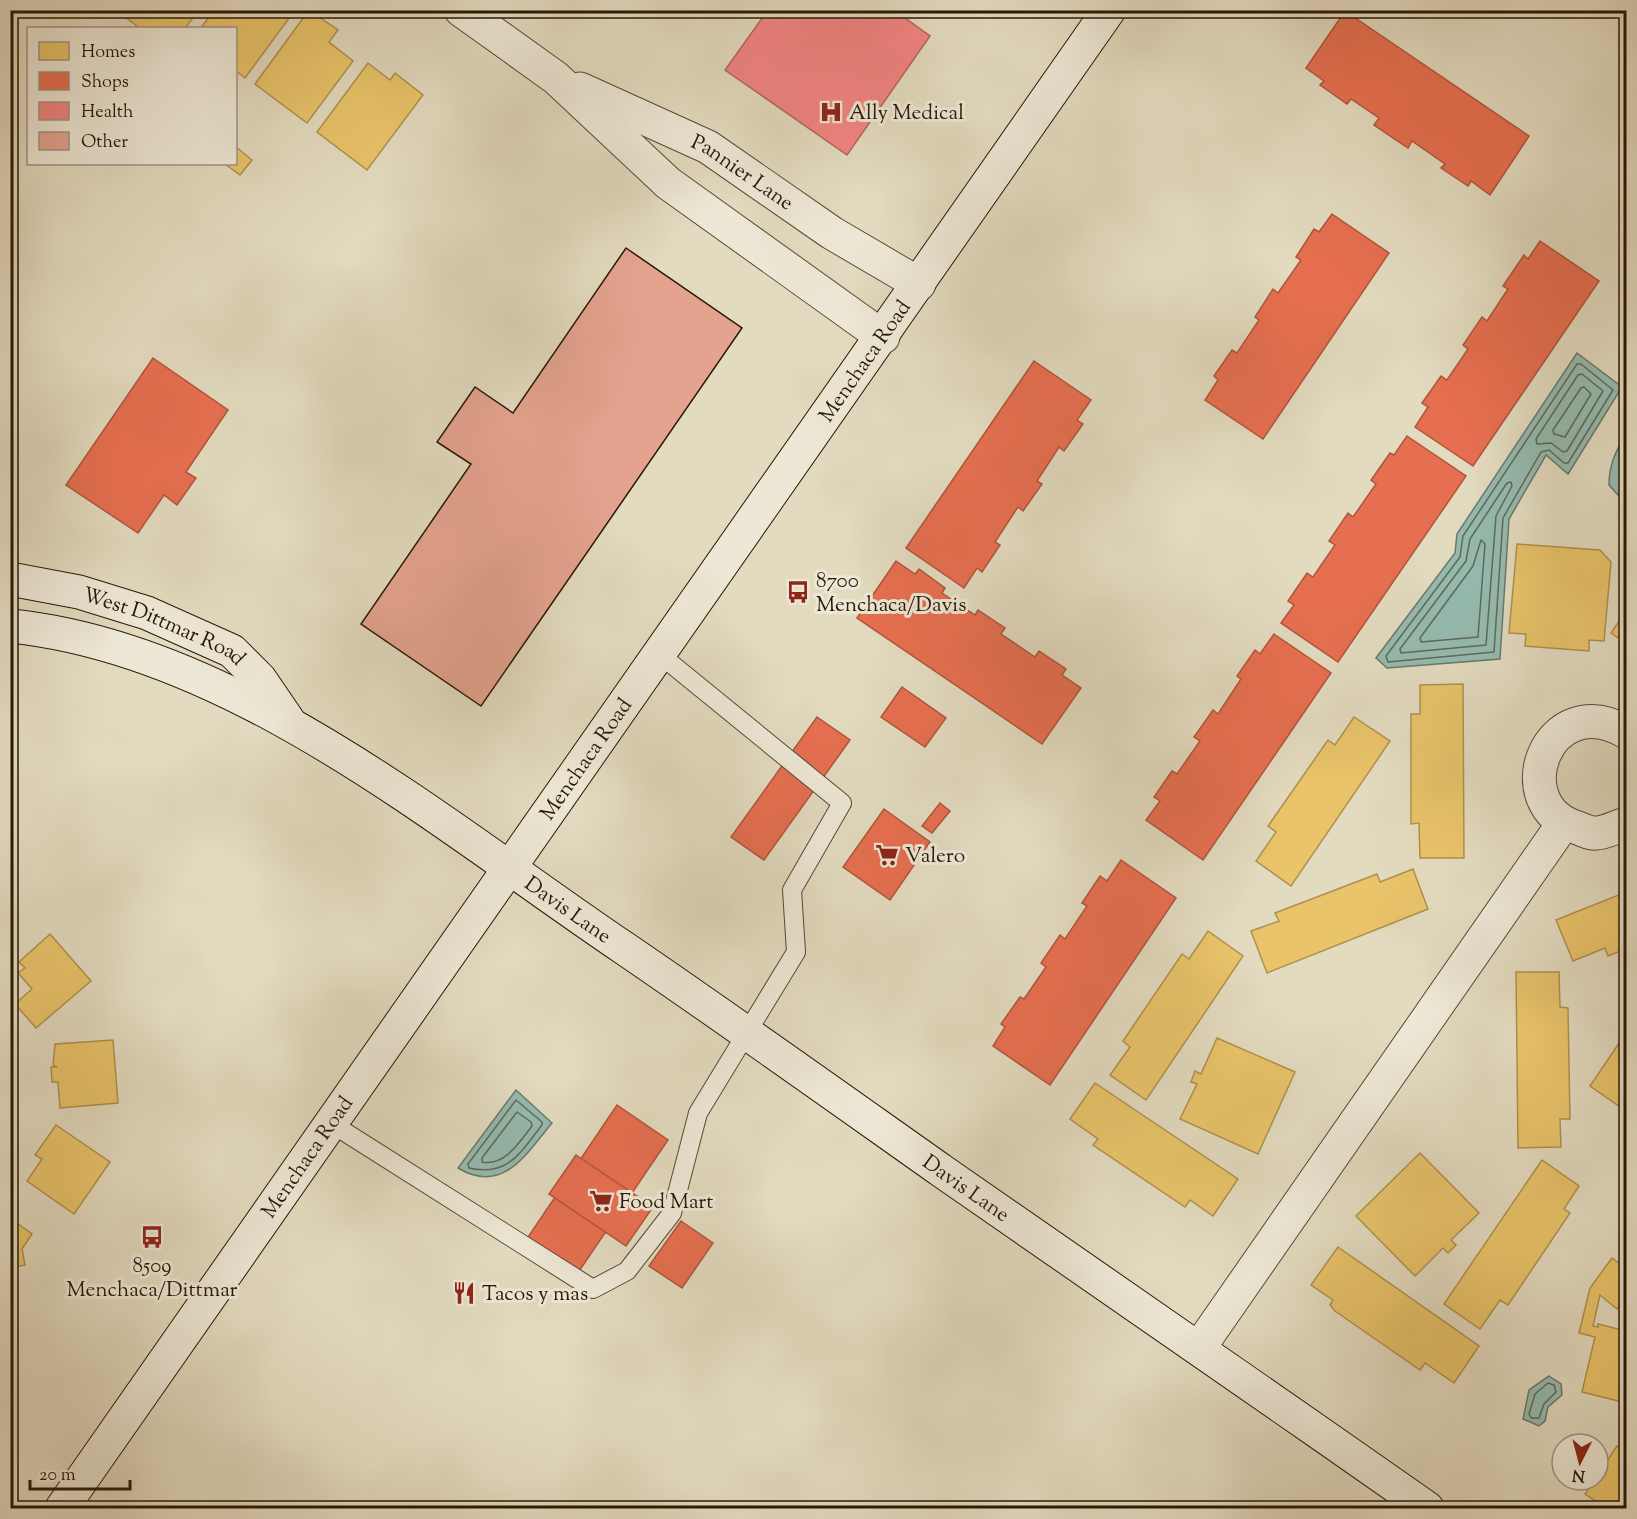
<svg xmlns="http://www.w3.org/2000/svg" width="1637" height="1519" viewBox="0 0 1637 1519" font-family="'Sorts Mill Goudy',serif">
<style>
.water{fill:#95bbb0;stroke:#69796c;stroke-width:1.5}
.homes{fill:#e9c46a;stroke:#af904c;stroke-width:1.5}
.shops{fill:#e76f51;stroke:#ae553a;stroke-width:1.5}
.health{fill:#f28482;stroke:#b5635c;stroke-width:1.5}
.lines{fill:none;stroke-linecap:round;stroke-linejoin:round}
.shore{stroke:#5e695a;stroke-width:1.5}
.building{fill:#e4a38f;stroke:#281705;stroke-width:1.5}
.lane-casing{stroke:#574834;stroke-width:20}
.street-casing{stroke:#574834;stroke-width:35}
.secondary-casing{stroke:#281705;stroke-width:35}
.lane{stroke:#ede8d6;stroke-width:18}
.street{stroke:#ede8d6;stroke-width:33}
.secondary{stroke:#ede8d6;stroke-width:33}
.labels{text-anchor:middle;stroke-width:6;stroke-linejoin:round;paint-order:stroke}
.poi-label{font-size:21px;fill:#281705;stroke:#ede8d6;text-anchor:start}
.street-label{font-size:21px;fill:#281705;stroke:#ede8d6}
</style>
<rect width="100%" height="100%" fill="#e3dbc0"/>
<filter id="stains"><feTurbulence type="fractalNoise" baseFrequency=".00333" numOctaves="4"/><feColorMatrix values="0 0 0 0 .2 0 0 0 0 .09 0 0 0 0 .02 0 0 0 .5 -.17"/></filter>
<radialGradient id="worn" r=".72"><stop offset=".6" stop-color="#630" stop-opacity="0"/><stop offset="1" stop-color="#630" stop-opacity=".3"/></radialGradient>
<g class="water">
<polygon points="1577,353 1622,387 1568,474 1546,455 1509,519 1500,659 1387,668 1376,658 1455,553 1457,534"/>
<path d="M1626 434V504L1609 485C1609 464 1616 451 1626 434Z"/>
<path d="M516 1090 552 1123C526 1154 503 1195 458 1168Z"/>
<polygon points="1549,1376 1561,1384 1562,1395 1548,1407 1545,1421 1539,1426 1523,1419 1529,1390"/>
</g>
<g class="homes">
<polygon points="121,10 199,10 185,28 135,28 137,26 120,13"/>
<polygon points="214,10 295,10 245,78 236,71 236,28 201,28"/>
<polygon points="309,10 338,30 329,42 353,61 307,123 255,84"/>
<polygon points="368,63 390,80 395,73 423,95 367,170 317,132"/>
<polygon points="236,147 252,160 240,175 225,164 236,164"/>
<polygon points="1517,544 1600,550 1611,562 1604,641 1589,640 1589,651 1525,646 1526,634 1509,633"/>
<polygon points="1626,611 1626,643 1611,633"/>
<polygon points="1463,684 1464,858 1420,858 1419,823 1411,824 1411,714 1420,714 1420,685"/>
<polygon points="1354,717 1390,741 1291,886 1256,861 1276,832 1268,826 1328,740 1335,745"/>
<polygon points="1413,869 1428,909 1267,973 1251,931 1279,921 1275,913 1377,874 1380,882"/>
<polygon points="1626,892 1626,949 1608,956 1605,948 1573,961 1556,920"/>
<polygon points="1208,931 1243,956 1146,1100 1110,1075 1130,1047 1123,1041 1182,954 1189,959"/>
<polygon points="50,934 91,981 36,1028 15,1004 32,989 18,973 25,968 19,962"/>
<polygon points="1516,972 1559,972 1560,1007 1568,1008 1570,1119 1560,1119 1561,1147 1518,1148"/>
<polygon points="1626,1033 1626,1111 1590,1086"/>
<polygon points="1217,1038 1295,1072 1258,1154 1180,1119 1197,1084 1191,1082 1195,1071 1201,1074"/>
<polygon points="113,1040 118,1103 60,1108 58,1082 52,1082 51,1067 57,1067 53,1065 55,1044"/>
<polygon points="1095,1083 1238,1179 1213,1216 1190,1200 1185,1207 1093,1145 1098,1139 1070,1119"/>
<polygon points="56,1125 110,1162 74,1214 27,1181 42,1159 35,1155"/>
<polygon points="1420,1153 1479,1213 1451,1240 1456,1245 1448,1253 1443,1248 1415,1276 1356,1216"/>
<polygon points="1542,1160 1579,1186 1564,1209 1570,1213 1508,1305 1500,1300 1480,1329 1444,1304"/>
<polygon points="10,1218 32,1234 22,1249 25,1265 10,1268"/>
<polygon points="1338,1247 1479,1346 1454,1383 1425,1363 1420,1370 1335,1311 1330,1305 1333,1300 1311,1285"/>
<polygon points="1612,1258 1626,1268 1626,1296 1617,1309 1600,1295 1593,1326 1598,1327 1598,1324 1626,1331 1626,1403 1582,1392 1595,1337 1579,1333 1590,1288"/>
<polygon points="1617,1446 1626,1452 1626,1508 1606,1508 1585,1494 1594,1480 1598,1480 1598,1474"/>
</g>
<g class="shops">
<polygon points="1345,11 1529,136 1490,195 1471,181 1468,186 1441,168 1445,164 1412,141 1408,148 1374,125 1379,118 1351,99 1347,104 1320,85 1324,81 1306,68"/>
<polygon points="1332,214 1389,253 1263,439 1205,400 1218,380 1214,376 1232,350 1237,353 1259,320 1255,317 1273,289 1278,293 1301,260 1296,257 1314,229 1319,232"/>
<polygon points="1540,241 1599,281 1473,466 1415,427 1428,407 1422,403 1441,376 1447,380 1468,349 1463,345 1482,317 1487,321 1508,289 1503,286 1524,255 1528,259"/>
<polygon points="153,358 228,410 186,472 196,478 177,505 164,495 138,533 66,485"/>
<polygon points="1034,361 1091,400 1077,420 1083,424 1064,451 1059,447 1037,481 1042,484 1023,511 1018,507 995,542 1000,545 982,572 977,568 964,588 906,548"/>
<polygon points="1407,436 1466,476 1338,662 1281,623 1294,605 1288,601 1307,573 1313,577 1335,545 1329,541 1348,513 1353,517 1376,484 1371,480 1390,453 1394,455"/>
<polygon points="896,561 915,574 919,569 945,588 942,593 975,615 978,610 1005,628 1001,634 1035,657 1039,651 1066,669 1062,675 1081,688 1042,744 857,618"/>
<polygon points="1274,634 1331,673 1203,860 1146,820 1160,801 1154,797 1172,771 1177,774 1200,741 1194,737 1213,710 1218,714 1241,679 1237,676 1255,650 1260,654"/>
<polygon points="902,687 946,718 925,747 881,717"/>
<polygon points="817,717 850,740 764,860 731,837"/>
<polygon points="940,803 950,811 932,833 922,826"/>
<polygon points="884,809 930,842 890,900 843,867"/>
<polygon points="1121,860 1176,898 1050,1085 993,1046 1005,1027 1001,1024 1020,997 1024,999 1046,967 1041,963 1060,935 1065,939 1087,906 1082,903 1100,876 1107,881"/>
<polygon points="617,1105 668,1140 571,1283 520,1249"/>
<polygon points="576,1155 653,1207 626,1246 549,1194"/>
<polygon points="681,1221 713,1243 682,1288 649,1266"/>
</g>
<polygon class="health" points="768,10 894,10 930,36 847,155 725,70"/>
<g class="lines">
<g class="shore">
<polygon points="1577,364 1581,364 1613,390 1568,463 1564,463 1549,450 1541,452 1503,518 1494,652 1388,662 1386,656 1460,557 1463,536"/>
<polygon points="1582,374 1603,391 1567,451 1563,452 1551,443 1537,444 1536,439 1578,375"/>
<polygon points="1584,387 1591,394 1565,437 1554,434 1553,430 1581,388"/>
<polygon points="1511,482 1512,486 1496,516 1486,645 1401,653 1400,649 1466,561 1470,539 1507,483"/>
<polygon points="1481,540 1485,544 1478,637 1421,642 1420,638 1473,566"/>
<path d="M516 1100 542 1122V1125C520 1153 508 1177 469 1168L468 1164Z"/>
<path d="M517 1112 531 1122 532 1126C520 1141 505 1167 482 1162V1158Z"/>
<polygon points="1548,1383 1554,1385 1556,1392 1544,1404 1539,1418 1531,1418 1529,1414 1535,1394"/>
</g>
</g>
<polygon class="building" points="626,248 742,328 481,706 361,624 471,464 437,442 475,387 513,413"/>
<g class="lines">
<g class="lane-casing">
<polyline id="lane" points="329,1122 593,1289 627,1271 672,1213 698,1113 796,952 792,890 842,803 658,653"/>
</g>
<g class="street-casing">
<g id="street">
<polyline points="461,10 556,78 668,183 883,337"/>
<path id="s1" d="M580 89 708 147 832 233 919 284"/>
<path d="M1626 732C1547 686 1503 806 1578 828 1583 830 1591 834 1596 833 1605 833 1618 826 1626 824"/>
<polyline points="1199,1348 1563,824"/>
</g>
</g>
<g class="secondary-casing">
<g id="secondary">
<path id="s2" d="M10 579 79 592 147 613 232 651 260 679 288 720"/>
<path id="s3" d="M10 626C234 648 443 826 624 948 731 1021 836 1096 942 1171 1104 1284 1266 1395 1427 1508"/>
<path id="s4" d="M62 1508C409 1008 761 511 1109 10"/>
</g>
</g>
<use href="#lane" class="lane"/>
<use href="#street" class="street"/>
<use href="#secondary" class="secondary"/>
</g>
<defs>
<g id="hospital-bare" transform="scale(1.8)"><path d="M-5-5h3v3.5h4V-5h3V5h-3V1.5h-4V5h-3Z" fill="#8f2418" stroke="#ede8d6" stroke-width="2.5" paint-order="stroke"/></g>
<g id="bus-bare" transform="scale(1.8)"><path d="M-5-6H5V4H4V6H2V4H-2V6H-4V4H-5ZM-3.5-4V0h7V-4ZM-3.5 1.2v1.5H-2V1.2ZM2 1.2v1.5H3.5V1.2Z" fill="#8f2418" stroke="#ede8d6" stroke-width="2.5" paint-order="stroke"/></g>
<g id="supermarket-bare" transform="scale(1.8)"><path d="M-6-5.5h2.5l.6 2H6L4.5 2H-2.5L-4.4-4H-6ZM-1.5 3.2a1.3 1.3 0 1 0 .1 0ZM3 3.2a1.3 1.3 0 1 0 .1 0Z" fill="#8f2418" stroke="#ede8d6" stroke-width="2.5" paint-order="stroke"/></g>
<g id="restaurant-bare" transform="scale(1.8)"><path d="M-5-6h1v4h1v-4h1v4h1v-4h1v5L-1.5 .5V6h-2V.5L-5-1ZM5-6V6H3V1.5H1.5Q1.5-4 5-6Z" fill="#8f2418" stroke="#ede8d6" stroke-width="2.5" paint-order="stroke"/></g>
</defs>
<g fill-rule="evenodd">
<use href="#hospital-bare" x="831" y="112"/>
<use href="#bus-bare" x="798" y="592"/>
<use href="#supermarket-bare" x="887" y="855"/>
<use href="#supermarket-bare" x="601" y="1201"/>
<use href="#bus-bare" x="152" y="1237"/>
<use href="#restaurant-bare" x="464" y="1293"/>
</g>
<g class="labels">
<g class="poi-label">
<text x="849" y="119">Ally Medical</text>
<text x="816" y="587">8700<tspan x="816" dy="24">Menchaca/Davis</tspan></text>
<text x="905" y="862">Valero</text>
<text x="619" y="1208">Food Mart</text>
<text x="152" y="1272" text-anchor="middle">8509<tspan x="152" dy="24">Menchaca/Dittmar</tspan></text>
<text x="482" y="1300">Tacos y mas</text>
</g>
<g class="street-label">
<text dy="7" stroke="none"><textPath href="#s1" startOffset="183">Pannier Lane</textPath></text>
<text dy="7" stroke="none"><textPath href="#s4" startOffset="1400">Menchaca Road</textPath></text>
<text dy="7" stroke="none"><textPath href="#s2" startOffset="162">West Dittmar Road</textPath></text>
<text dy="7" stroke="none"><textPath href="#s4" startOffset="914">Menchaca Road</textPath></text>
<text dy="7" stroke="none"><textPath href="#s3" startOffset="633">Davis Lane</textPath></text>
<text dy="7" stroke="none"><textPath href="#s4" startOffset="428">Menchaca Road</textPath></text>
<text dy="7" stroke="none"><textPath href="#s3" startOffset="1119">Davis Lane</textPath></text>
</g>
</g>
<rect width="1637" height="1519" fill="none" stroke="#e3dbc0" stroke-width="36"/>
<rect x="12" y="12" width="1613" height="1495" fill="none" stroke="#281705" stroke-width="3"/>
<rect x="18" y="18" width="1601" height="1483" fill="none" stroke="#281705" stroke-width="1.5"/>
<rect x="27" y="27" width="210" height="138" fill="#ede8d6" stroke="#9e9482" stroke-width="1.5"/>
<rect x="39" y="42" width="30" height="18" fill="#e9c46a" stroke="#9e9482" stroke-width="1.5"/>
<text x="81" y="57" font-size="18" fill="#281705">Homes</text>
<rect x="39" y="72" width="30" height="18" fill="#e76f51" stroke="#9e9482" stroke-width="1.5"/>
<text x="81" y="87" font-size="18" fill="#281705">Shops</text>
<rect x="39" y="102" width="30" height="18" fill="#f28482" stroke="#9e9482" stroke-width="1.5"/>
<text x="81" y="117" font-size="18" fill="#281705">Health</text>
<rect x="39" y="132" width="30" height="18" fill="#e4a38f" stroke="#9e9482" stroke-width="1.5"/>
<text x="81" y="147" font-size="18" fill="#281705">Other</text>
<g transform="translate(1580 1462) rotate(186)"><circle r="28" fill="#ede8d6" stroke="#9e9482" stroke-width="1.5"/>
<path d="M0-4.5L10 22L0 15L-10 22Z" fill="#8f2418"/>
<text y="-9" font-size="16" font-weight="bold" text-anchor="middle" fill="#281705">N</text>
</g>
<path d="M30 1480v9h100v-9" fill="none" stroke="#281705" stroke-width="3"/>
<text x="39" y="1480" font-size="18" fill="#281705" stroke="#ede8d6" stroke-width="4.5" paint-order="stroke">20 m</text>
<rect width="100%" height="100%" filter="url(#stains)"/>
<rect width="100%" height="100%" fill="url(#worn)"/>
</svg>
